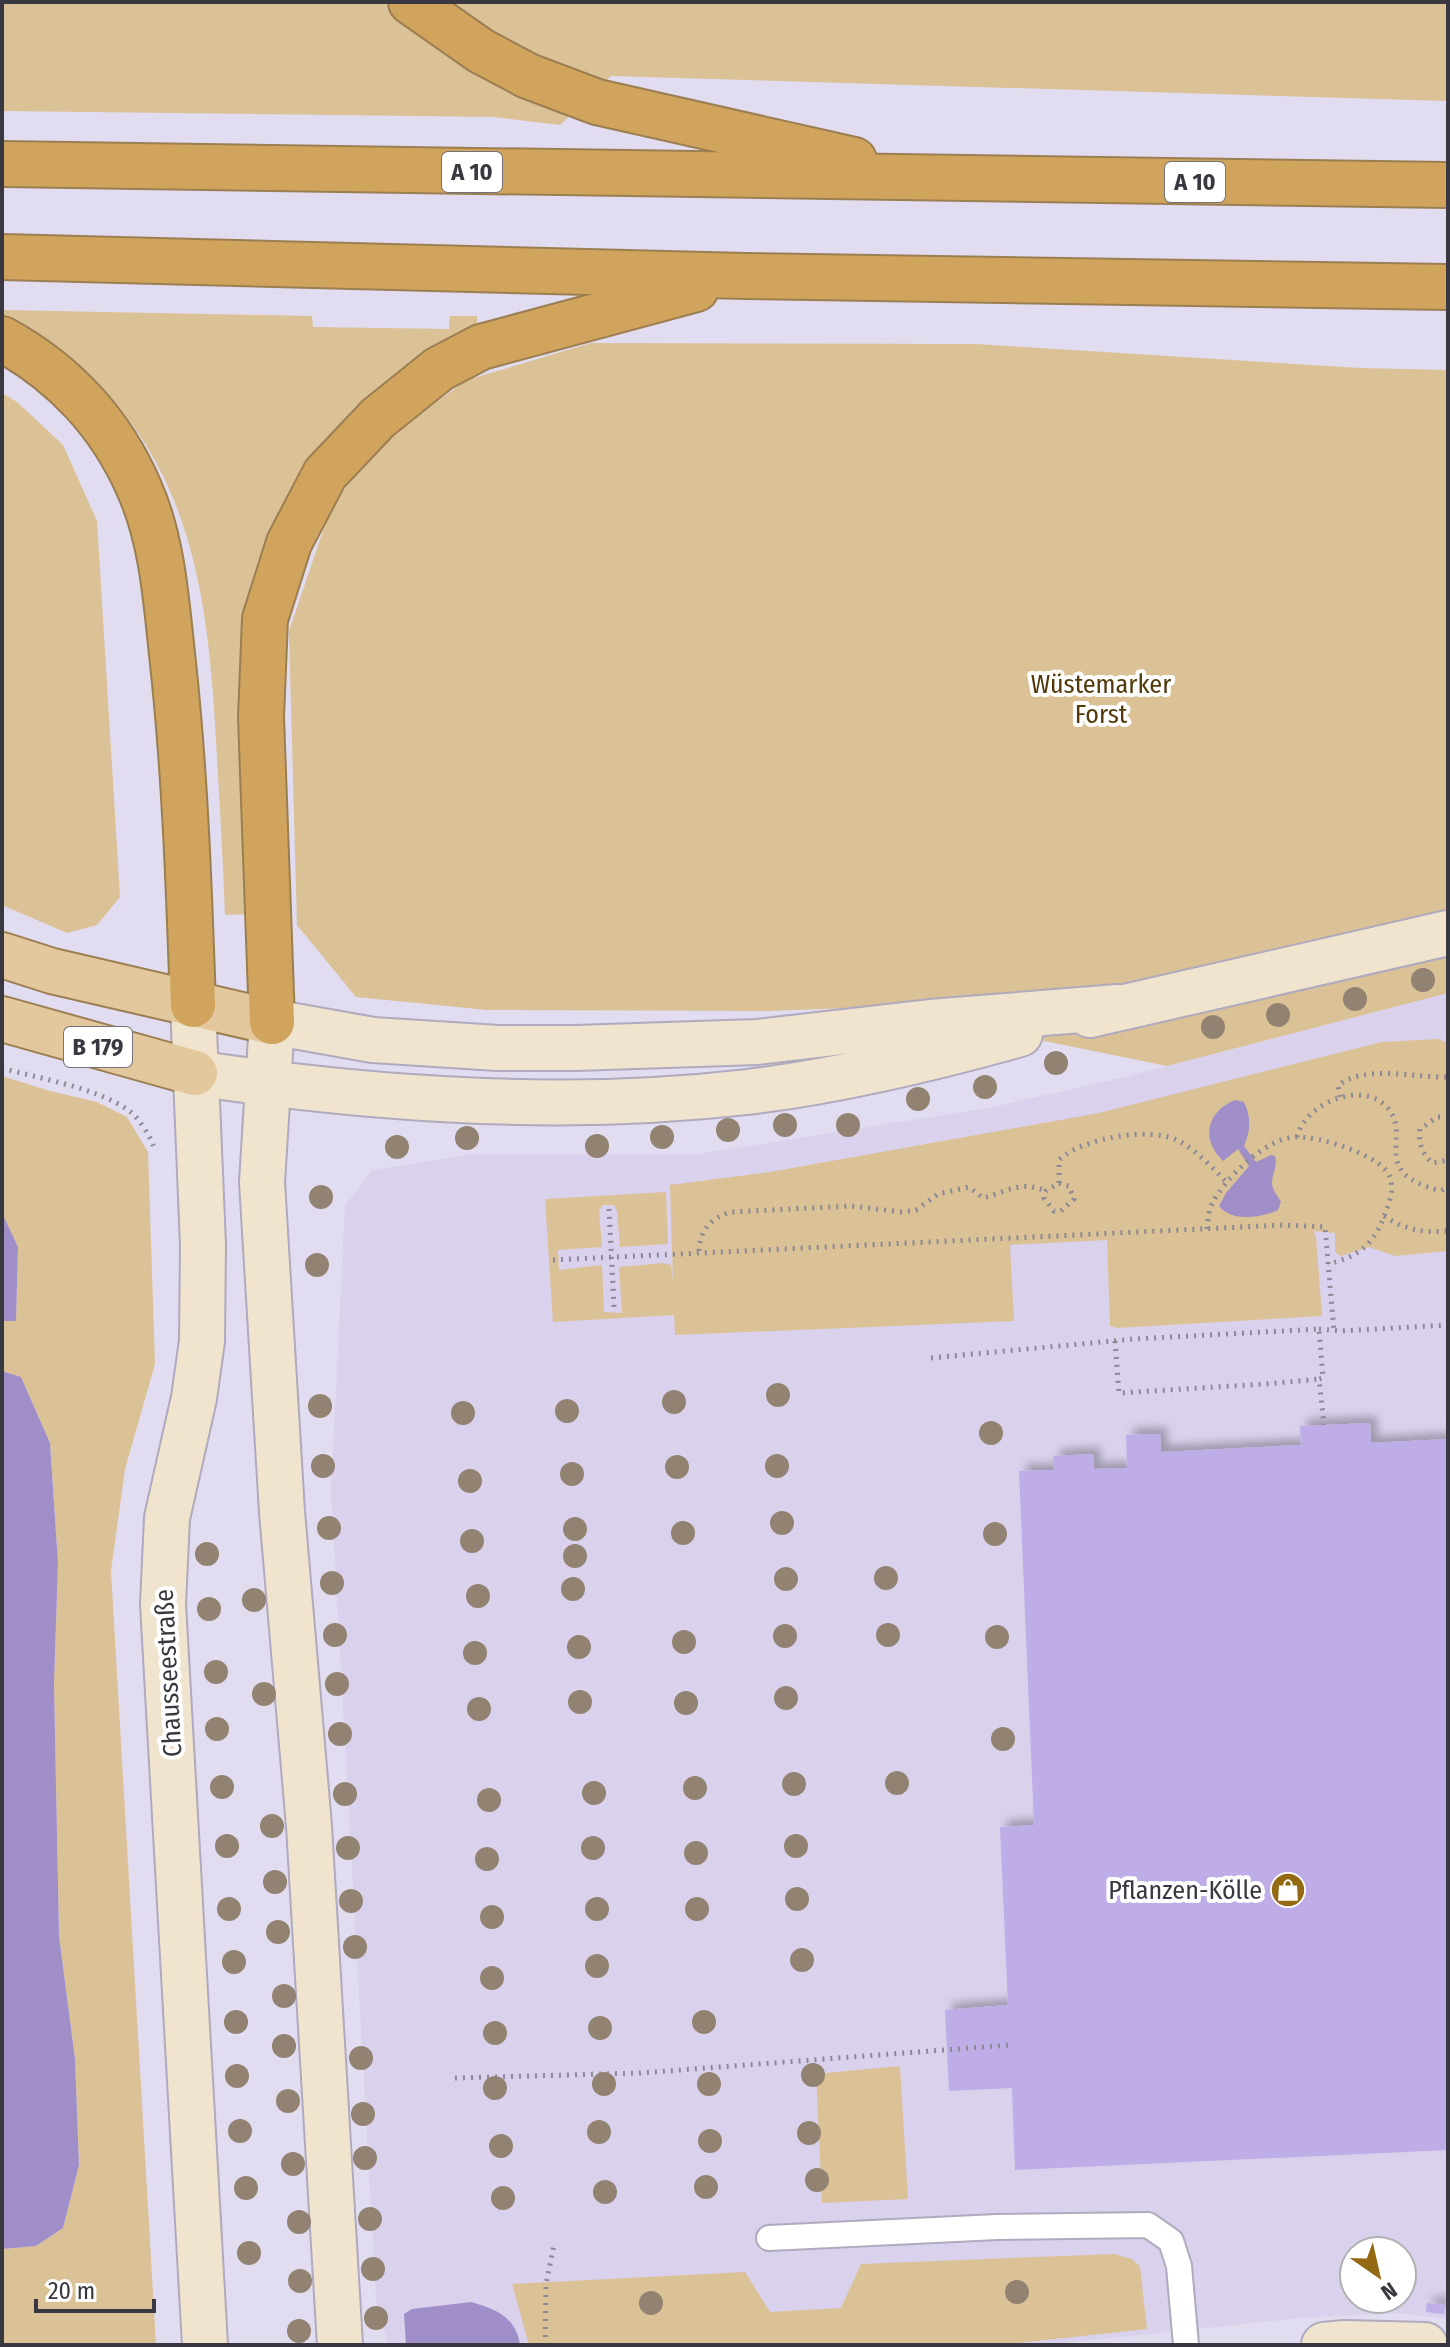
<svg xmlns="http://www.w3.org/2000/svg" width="1450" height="2347" viewBox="0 0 1450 2347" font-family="'Fira Sans Condensed',sans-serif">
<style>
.built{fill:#dad2ed;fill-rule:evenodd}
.green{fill:#dbc196}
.water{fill:#a08ec8}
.building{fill:#bfade8;filter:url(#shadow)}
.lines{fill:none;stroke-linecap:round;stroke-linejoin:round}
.lane-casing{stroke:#afaabd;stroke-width:28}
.secondary-casing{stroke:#afaabd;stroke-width:48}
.primary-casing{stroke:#9b7e52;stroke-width:48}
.highway-casing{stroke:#9b7e52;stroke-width:48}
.path{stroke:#8c8996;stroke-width:5;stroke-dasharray:2 6;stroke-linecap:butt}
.lane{stroke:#fff;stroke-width:24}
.secondary{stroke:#f1e4ce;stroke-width:44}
.primary{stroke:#e3c89d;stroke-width:44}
.highway{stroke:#d0a45c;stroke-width:44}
.tree{fill:#928271}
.labels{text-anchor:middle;stroke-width:8;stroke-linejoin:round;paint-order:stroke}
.shield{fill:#fff;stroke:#747379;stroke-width:2}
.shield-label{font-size:24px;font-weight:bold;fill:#39373f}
.park-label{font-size:26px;fill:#51390a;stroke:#fff}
.street-label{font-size:26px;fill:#39373f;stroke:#fff}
.poi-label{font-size:26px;fill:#39373f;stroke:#fff;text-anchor:end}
</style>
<defs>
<filter id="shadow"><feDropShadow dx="7" dy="-7" stdDeviation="4" flood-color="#0004"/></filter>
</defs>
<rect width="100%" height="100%" fill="#e1dcef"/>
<path class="built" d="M1448 993V2319L1396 2313 1310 2317 1045 2345H389L376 2299 331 1491 345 1206 372 1170 468 1155 699 1154 993 1107 1125 1077ZM1354 2251H1402V2299H1354Z"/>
<g class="green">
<polygon points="2,2 1448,2 1448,101 611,76 560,125 494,117 2,111"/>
<path d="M3 310 312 316 313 327 449 329 450 316H477V326L289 500 252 914 225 915C223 862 220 809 217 757 210 627 200 492 105 392 75 361 38 340 2 317Z"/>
<polygon points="591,343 976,344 1360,368 1448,370 1448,993 1167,1066 878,1007 767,1011 487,1010 356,997 297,925 289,631 332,504 390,435 467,380"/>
<polygon points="2,393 17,402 63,445 97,521 120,897 97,925 67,933 2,905"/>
<polygon points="1438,1039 1448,1043 1448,1251 1395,1256 1369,1247 1341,1256 1335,1252 1335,1233 1313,1231 1316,1236 1322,1316 1117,1328 1110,1326 1107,1240 1010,1245 1014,1321 675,1335 674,1315 553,1322 545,1199 666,1192 668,1244 620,1247 617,1211 614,1205 603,1205 599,1211 602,1247 558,1250 559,1270 602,1265 604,1312 622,1313 619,1267 663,1263 671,1265 673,1281 670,1185 770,1172 1099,1113 1382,1042"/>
<polygon points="2,1076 50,1091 97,1102 127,1117 148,1152 155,1364 125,1469 111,1571 156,2345 2,2345 2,2249 36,2246 63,2228 79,2165 75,2059 59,1936 54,1683 58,1563 50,1443 21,1377 2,1371 2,1321 16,1320 18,1248 2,1213"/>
<polygon points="900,2066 908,2199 822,2203 816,2074"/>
<polygon points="1114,2254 1132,2259 1140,2267 1147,2329 999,2345 529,2345 512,2284 745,2272 770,2312 841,2308 861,2264"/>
</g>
<g class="water">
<path d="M1235 1100 1244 1102C1251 1117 1251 1130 1244 1146L1256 1162 1271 1155 1275 1156C1278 1167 1272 1173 1272 1184 1273 1191 1278 1196 1281 1202L1278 1210C1261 1218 1231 1222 1219 1206L1226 1193 1249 1166 1238 1149 1223 1161C1200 1139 1207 1111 1235 1100Z"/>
<polygon points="2,1213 18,1247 16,1321 2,1321"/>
<polygon points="2,1371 21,1377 50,1443 58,1563 54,1683 59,1936 75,2059 79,2165 63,2228 36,2246 2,2249"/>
<path d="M471 2302C496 2309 516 2317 520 2345H406L404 2314 412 2309Z"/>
</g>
<g class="building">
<polygon points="1370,1423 1371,1443 1448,1439 1448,2150 1015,2170 1012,2088 949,2091 945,2010 1008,2005 1000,1827 1034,1825 1019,1471 1054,1470 1053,1456 1093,1454 1094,1469 1127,1468 1126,1435 1160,1434 1161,1452 1301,1445 1300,1426"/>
<polygon points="1427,2303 1445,2305 1444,2314 1426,2312"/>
</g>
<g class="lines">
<g class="lane-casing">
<polyline id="lane" points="769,2238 997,2227 1148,2225 1171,2241 1179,2266 1186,2345"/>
</g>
<g class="secondary-casing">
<g id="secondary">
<polyline points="193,1005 203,1245 202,1341 194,1398 167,1518 163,1604 205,2345"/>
<polyline points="1090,1015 1448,933"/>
<path d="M195 1073C374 1100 566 1113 747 1092 839 1081 931 1059 1020 1034"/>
<polyline points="340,2345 309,1826 282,1512 262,1182 272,1022 373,1040 498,1048 576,1048 757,1042 930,1022 1118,1007"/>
<polyline points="1324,2345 1345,2343 1425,2345"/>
</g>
</g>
<g class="primary-casing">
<g id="primary">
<polyline points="2,955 52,971 272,1022"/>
<polyline points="2,1019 195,1073"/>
</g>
</g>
<g class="highway-casing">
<g id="highway">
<polyline points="411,2 481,51 528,76 597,102 854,160"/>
<polyline points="2,164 1448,185"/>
<polyline points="2,257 746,276 1448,287"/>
<path d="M2 339C63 372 111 423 139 488 162 539 166 598 172 654 185 770 189 888 193 1005"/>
<polyline points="272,1022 261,717 265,619 289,543 325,474 378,418 439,369 481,347 696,289"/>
</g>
</g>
<g class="path">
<path d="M2 1068C40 1079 95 1087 128 1110 139 1117 152 1139 155 1151"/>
<path d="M1340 1097 1338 1086C1362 1064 1417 1078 1448 1077"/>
<path d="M1448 1117H1437L1420 1129C1418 1143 1422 1153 1432 1163L1448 1160"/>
<path d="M1297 1137C1305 1103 1362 1080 1387 1107 1414 1137 1366 1172 1441 1191L1448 1187"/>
<path d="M1059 1183 1069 1186 1074 1199 1061 1211H1054L1044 1198 1046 1191 1059 1183V1160C1081 1138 1151 1126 1179 1141 1197 1151 1213 1168 1227 1183"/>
<polyline points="609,1209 614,1307"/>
<path d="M1384 1216C1405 1230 1423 1233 1448 1231"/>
<path d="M1207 1229C1208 1221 1208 1212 1212 1204 1224 1179 1267 1137 1296 1137 1318 1136 1382 1155 1390 1177 1395 1193 1388 1205 1383 1219 1372 1246 1357 1257 1328 1264"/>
<path d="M699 1251C700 1229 711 1219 730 1212L851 1206 902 1212 916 1210 938 1194 969 1187 983 1198C1007 1192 1020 1180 1046 1191"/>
<polyline points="553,1260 1284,1225 1325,1227 1334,1331"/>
<polyline points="1319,1329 1340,1331 1448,1325"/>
<polyline points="1115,1341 1119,1393 1265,1384 1319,1379"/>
<polyline points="931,1358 1134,1339 1319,1329 1323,1378 1319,1379 1324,1425"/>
<polyline points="455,2078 640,2073 1010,2045"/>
<polyline points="545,2345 546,2284 554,2245"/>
</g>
<use href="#lane" class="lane"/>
<use href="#secondary" class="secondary"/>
<use href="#primary" class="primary"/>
<use href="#highway" class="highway"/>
</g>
<g class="tree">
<circle cx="1423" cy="980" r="12"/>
<circle cx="1355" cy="999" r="12"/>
<circle cx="1278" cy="1015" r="12"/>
<circle cx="1213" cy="1027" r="12"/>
<circle cx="1056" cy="1063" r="12"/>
<circle cx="985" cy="1087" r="12"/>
<circle cx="918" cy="1099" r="12"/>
<circle cx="785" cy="1125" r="12"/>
<circle cx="848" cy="1125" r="12"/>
<circle cx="728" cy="1130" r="12"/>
<circle cx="662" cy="1137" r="12"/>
<circle cx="467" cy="1138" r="12"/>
<circle cx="597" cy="1146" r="12"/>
<circle cx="397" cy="1147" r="12"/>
<circle cx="321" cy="1197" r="12"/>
<circle cx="317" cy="1265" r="12"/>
<circle cx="778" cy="1395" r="12"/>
<circle cx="674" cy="1402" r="12"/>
<circle cx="320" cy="1406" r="12"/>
<circle cx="567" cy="1411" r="12"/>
<circle cx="463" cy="1413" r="12"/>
<circle cx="991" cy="1433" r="12"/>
<circle cx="323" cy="1466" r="12"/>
<circle cx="777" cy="1466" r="12"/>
<circle cx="677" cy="1467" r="12"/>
<circle cx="572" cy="1474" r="12"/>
<circle cx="470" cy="1481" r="12"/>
<circle cx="782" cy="1523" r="12"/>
<circle cx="329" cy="1528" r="12"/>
<circle cx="575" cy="1529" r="12"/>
<circle cx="683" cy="1533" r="12"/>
<circle cx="995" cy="1534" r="12"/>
<circle cx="472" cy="1541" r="12"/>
<circle cx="207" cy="1554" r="12"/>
<circle cx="575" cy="1556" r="12"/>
<circle cx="886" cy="1578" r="12"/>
<circle cx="786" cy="1579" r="12"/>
<circle cx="332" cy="1583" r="12"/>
<circle cx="573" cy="1589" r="12"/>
<circle cx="478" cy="1596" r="12"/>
<circle cx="254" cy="1600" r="12"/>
<circle cx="209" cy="1609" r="12"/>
<circle cx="335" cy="1635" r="12"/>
<circle cx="888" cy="1635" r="12"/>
<circle cx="785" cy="1636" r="12"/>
<circle cx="997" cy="1637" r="12"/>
<circle cx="684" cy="1642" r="12"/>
<circle cx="579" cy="1647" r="12"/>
<circle cx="475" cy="1653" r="12"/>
<circle cx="216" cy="1672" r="12"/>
<circle cx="337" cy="1684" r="12"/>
<circle cx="264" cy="1694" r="12"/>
<circle cx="786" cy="1698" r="12"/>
<circle cx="580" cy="1702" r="12"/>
<circle cx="686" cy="1703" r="12"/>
<circle cx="479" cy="1709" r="12"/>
<circle cx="217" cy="1729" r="12"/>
<circle cx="340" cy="1734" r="12"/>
<circle cx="1003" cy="1739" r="12"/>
<circle cx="897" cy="1783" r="12"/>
<circle cx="794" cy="1784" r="12"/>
<circle cx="222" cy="1787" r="12"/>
<circle cx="695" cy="1788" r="12"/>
<circle cx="594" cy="1793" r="12"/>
<circle cx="345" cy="1794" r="12"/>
<circle cx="489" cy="1800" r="12"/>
<circle cx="272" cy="1826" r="12"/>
<circle cx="227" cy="1846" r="12"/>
<circle cx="796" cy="1846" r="12"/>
<circle cx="348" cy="1848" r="12"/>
<circle cx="593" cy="1848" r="12"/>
<circle cx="696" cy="1853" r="12"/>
<circle cx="487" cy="1859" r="12"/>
<circle cx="275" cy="1882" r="12"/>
<circle cx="797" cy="1899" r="12"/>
<circle cx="351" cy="1901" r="12"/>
<circle cx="229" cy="1909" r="12"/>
<circle cx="597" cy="1909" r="12"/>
<circle cx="697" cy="1909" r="12"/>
<circle cx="492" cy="1917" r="12"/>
<circle cx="278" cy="1932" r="12"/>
<circle cx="355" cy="1947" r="12"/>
<circle cx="802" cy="1960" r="12"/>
<circle cx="234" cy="1962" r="12"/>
<circle cx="597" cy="1966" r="12"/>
<circle cx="492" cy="1978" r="12"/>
<circle cx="284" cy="1996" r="12"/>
<circle cx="236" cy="2022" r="12"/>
<circle cx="704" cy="2022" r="12"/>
<circle cx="600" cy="2028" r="12"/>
<circle cx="495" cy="2033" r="12"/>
<circle cx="284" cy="2046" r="12"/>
<circle cx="361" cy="2058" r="12"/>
<circle cx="813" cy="2075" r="12"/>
<circle cx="237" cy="2076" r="12"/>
<circle cx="604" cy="2084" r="12"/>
<circle cx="709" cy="2084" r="12"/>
<circle cx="495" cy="2088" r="12"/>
<circle cx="288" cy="2101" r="12"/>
<circle cx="363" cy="2114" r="12"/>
<circle cx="240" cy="2131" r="12"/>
<circle cx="599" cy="2132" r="12"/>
<circle cx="809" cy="2133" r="12"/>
<circle cx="710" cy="2141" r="12"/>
<circle cx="501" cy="2146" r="12"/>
<circle cx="365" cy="2158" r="12"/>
<circle cx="293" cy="2164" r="12"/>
<circle cx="817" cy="2180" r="12"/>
<circle cx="706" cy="2187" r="12"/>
<circle cx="246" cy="2188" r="12"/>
<circle cx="605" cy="2192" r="12"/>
<circle cx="503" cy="2198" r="12"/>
<circle cx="370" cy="2219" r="12"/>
<circle cx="299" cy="2222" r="12"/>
<circle cx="249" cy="2253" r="12"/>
<circle cx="373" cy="2269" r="12"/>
<circle cx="300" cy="2281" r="12"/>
<circle cx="1017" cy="2292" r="12"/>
<circle cx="651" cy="2303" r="12"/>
<circle cx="376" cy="2318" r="12"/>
<circle cx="299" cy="2331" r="12"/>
</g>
<defs>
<g id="shop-disc" transform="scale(1.8)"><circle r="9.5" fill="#946914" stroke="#fff"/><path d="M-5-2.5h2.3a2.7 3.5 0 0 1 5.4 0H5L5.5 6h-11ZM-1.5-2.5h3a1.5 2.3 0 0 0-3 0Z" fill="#fff"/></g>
</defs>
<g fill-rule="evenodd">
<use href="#shop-disc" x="1288" y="1890"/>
</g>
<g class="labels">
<g class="shield">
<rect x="442" y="152" width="60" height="40" rx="6"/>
<rect x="1165" y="162" width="60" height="40" rx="6"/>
<rect x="64" y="1027" width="68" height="40" rx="6"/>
</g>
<g class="shield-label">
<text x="472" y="180">A 10</text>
<text x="1195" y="190">A 10</text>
<text x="98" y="1055">B 179</text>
</g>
<g class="park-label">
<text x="1101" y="693">Wüstemarker<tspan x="1101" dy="30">Forst</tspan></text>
</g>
<g class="street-label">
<text transform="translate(168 1673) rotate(-93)" y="9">Chausseestraße</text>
</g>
<g class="poi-label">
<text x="1262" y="1899">Pflanzen-Kölle</text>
</g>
</g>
<rect width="1450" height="2347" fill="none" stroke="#39373f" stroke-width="8"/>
<g transform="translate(1378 2275) rotate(146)"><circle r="38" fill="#ffffff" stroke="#b0afb2" stroke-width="2"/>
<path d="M0-6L14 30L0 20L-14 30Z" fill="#946914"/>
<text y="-12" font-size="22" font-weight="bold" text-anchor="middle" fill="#39373f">N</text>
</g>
<path d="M36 2299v12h118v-12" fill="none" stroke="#39373f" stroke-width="4"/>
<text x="48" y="2299" font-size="24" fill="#39373f" stroke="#ffffff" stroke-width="6" paint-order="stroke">20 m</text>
</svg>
